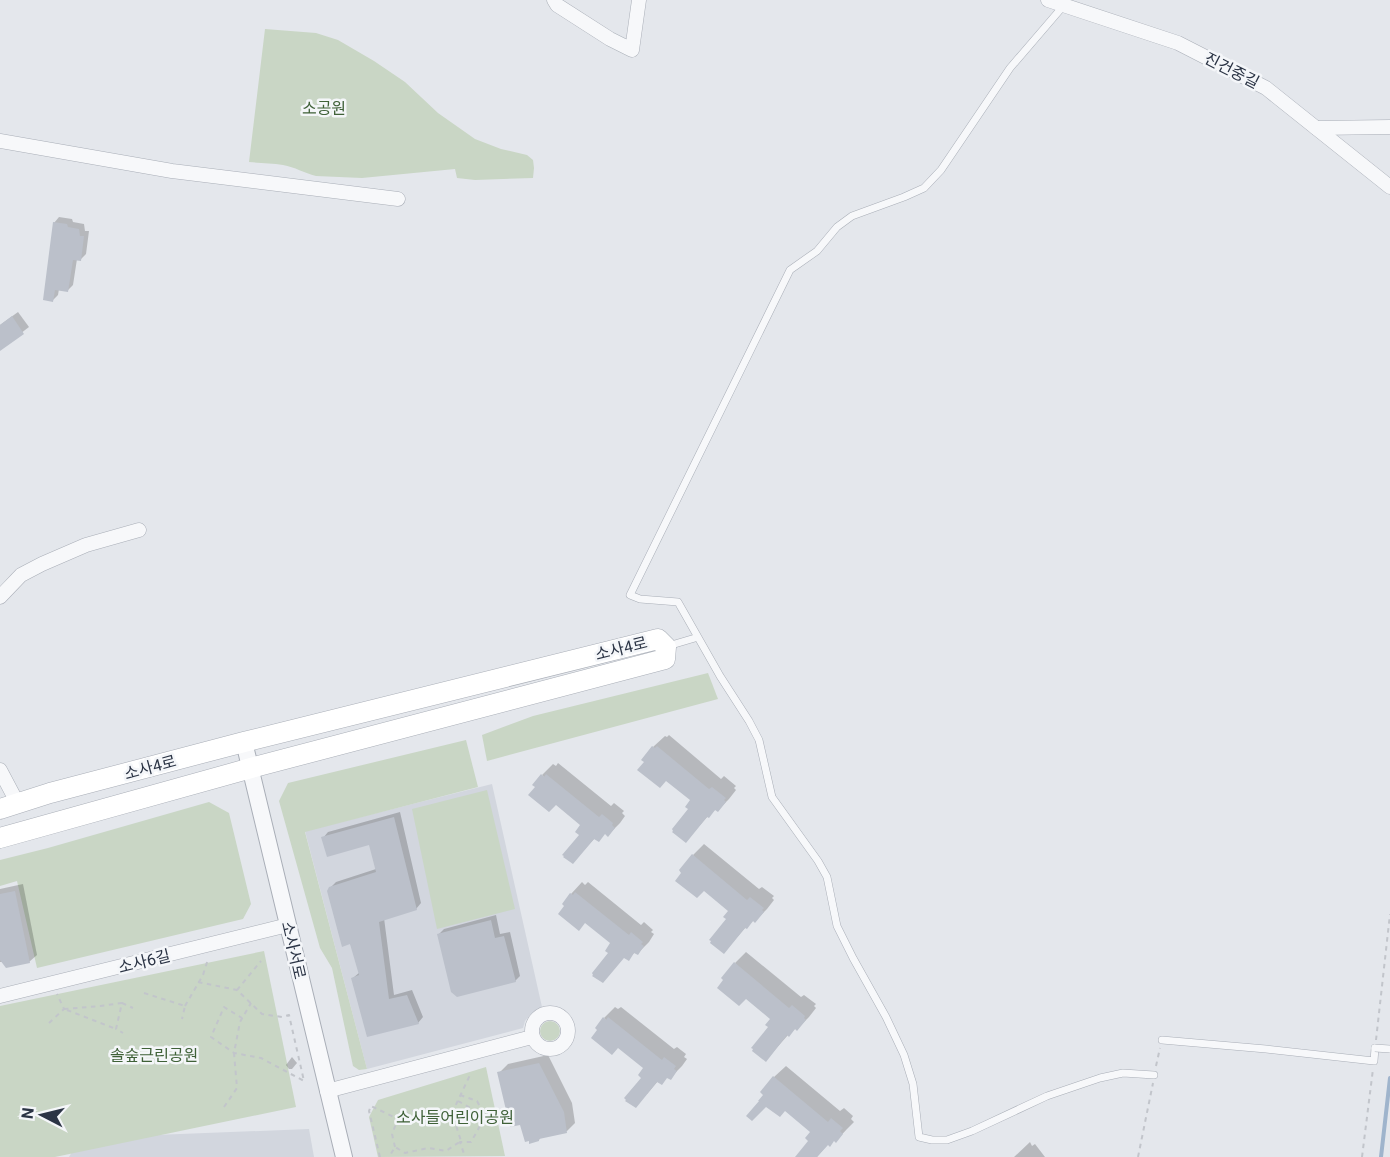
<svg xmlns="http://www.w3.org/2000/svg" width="1390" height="1157" viewBox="0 0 1390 1157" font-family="Roboto,'Noto Sans KR',sans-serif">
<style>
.built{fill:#d2d6de}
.green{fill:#c9d6c5}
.shadow{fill:#0003}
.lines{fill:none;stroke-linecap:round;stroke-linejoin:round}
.stream{stroke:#9fb4cc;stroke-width:4}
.building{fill:#bbc0ca}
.service-casing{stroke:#a9aeb7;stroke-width:8}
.minor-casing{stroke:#a9aeb7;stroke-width:15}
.tertiary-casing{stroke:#a9aeb7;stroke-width:18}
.secondary-casing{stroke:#a9aeb7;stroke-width:21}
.path{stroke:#c2c5cb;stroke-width:2;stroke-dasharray:4.5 4.5;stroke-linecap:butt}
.service{stroke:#f7f8fa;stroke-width:7}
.minor{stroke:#f7f8fa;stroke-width:14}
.tertiary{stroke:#f7f8fa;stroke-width:16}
.secondary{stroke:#fff;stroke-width:20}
.service-bridge-casing{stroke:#a9aeb7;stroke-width:8;stroke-linecap:butt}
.service-bridge{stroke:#f7f8fa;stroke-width:7}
.labels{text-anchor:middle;stroke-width:5;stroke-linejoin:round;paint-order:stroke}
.street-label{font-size:16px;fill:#2b3445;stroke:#f4f6f9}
.park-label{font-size:16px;fill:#3f6138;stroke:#f4f6f9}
</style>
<rect width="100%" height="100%" fill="#e4e7ec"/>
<g class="built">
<polygon points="492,784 542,1007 532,1013 525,1021 523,1028 367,1069 305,831"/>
<polygon points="309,1129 314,1157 69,1157 80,1138"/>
</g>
<g class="green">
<path d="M265 29 316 33 338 40 374 61 405 82 438 113 475 139 501 149 527 155 533 160 534 168 533 178 475 180 457 178 455 169 362 178 316 176C304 173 295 167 283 165 272 163 260 163 249 162Z"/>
<polygon points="708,673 718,699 487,761 482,735 533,716"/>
<polygon points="466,740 478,787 305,832 367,1069 359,1070 353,1066 332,968 320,948 279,801 288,783"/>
<polygon points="487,790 515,909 437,929 412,809"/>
<polygon points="209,802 229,813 251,904 243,919 37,968 17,881 0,886 0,860 48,848"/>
<polygon points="264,951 296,1107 55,1157 0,1157 0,1006"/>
<circle cx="550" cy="1031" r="10"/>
<polygon points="486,1067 505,1156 378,1157 369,1117 378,1100"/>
</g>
<g class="shadow">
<polygon points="59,217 72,219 73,222 84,224 85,231 89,231 86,254 80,260 77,259 73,285 67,291 59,289 58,295 53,300 54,223"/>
<polygon points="18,312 29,327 0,349 0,325"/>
<polygon points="669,735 721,779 724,776 736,786 734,788 736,790 729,799 718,810 716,809 708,816 686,841 692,800 653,747 665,736 667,737"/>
<polygon points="558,763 611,806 614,803 624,811 622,813 625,816 620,823 608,835 606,833 595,838 573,862 583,825 542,775 553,764 556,766"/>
<polygon points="400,812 421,903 416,909 384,918 394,995 412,990 423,1017 418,1023 353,978 360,972 331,887 336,882 376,869 370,843 323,838 328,832"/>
<polygon points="704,844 759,889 762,887 774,896 772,898 774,900 767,909 755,921 754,920 746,927 724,952 730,911 693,855"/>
<polygon points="582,882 585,885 588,882 641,925 644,922 653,930 651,932 654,934 649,942 638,953 635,952 628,959 611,953 612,943 571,894"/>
<polygon points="23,884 37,955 29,962 0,962 0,889"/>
<polygon points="496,915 500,934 510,932 520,976 515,981 439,934 444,929"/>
<polygon points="746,952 801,997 804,995 816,1004 814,1006 816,1008 809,1017 797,1029 796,1028 788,1035 766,1060 772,1019 735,963"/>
<polygon points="615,1007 618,1009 621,1007 674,1049 677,1047 686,1054 684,1057 687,1059 682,1066 670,1078 668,1076 658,1081 647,1094 645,1068 604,1018"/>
<polygon points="548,1055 572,1103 575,1123 567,1131 541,1137 539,1140 521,1123 499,1073 508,1064"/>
<polygon points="292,1057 297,1063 292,1069 289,1069 286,1065"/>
<polygon points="786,1066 840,1111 844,1108 853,1116 851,1119 854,1122 847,1129 836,1141 835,1140 828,1144 817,1157 797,1157 810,1141 812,1132 786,1110 761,1101 774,1077"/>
<polygon points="1030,1142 1032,1146 1035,1144 1045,1157 1014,1157"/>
</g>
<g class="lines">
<polyline class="stream" points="1381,1157 1390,1078"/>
</g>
<g class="building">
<polygon points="53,222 67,224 68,227 79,229 80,236 84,236 81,261 73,260 68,292 55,290 53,302 43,300"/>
<polygon points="12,316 24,334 0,351 0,325"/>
<polygon points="652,746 655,748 657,746 709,789 712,787 726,798 724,800 726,802 718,812 715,810 709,818 707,817 686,843 672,832 673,831 672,829 688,809 685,807 690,800 666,781 660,788 637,770 644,762 641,760"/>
<polygon points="541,774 544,777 546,774 599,817 602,814 613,823 612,825 615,828 608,837 605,834 599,842 594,839 573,864 563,857 564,856 562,855 579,835 575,832 580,825 556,805 549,812 528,795 535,787 532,785"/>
<polygon points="394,817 417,910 379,922 389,999 407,995 419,1024 367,1037 351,978 359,975 350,944 342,947 327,891 329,887 376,872 369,845 327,857 321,837"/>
<polygon points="692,854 747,900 750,897 764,908 762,910 764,912 755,923 753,921 747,929 745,928 724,954 710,943 711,941 709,940 726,919 723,917 728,911 704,891 697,898 675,881 681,873 679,870"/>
<polygon points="15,891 30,963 6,968 0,960 0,894"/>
<polygon points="575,892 629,935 631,932 643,942 641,944 644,946 638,955 634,953 629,961 624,958 603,983 592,976 593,975 592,973 608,953 605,951 610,943 585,923 579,931 558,914 564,906 562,904 570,893 573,895"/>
<polygon points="491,920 495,938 504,936 516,982 457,997 451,992 437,934"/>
<polygon points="734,962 789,1008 792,1005 805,1016 804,1018 806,1020 797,1031 795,1029 789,1037 787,1035 766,1062 752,1051 753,1049 751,1048 768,1027 765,1025 770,1019 746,999 739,1006 717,988 723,980 721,978"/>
<polygon points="603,1017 606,1020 608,1017 662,1060 664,1057 676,1066 674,1069 677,1071 671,1080 667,1078 662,1085 657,1082 636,1108 625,1101 626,1100 624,1098 641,1078 638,1075 643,1068 618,1048 612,1055 591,1038 597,1030 595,1028"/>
<polygon points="539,1063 564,1112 567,1133 539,1139 539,1141 529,1144 529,1141 525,1142 520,1125 510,1127 497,1072"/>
<polygon points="773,1076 828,1122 831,1118 843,1128 840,1131 843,1134 836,1143 834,1141 830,1147 828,1145 817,1157 795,1157 808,1141 805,1138 810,1132 785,1111 780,1117 766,1107 752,1121 746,1116 759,1101 758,1101 763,1095 760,1092"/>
</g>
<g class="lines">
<g class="service-casing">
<g id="service">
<polyline points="1065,4 1010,68 941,170 924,188 904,197 852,216 837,227 817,251 790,270 630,595 640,599 678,602 720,676 749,721 759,740 772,797 818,861 827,877 837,926 853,958 886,1017 904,1055 913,1084 919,1137 932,1140 947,1140 972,1131 1047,1096 1100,1078 1123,1073 1154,1075"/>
<polyline points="668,646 695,638"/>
<polyline points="1162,1040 1266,1049 1374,1061 1375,1048"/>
</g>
</g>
<g class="minor-casing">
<g id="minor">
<polyline points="554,0 557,5 610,39 632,50 639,0"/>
<polyline points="1048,0 1178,43 1266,88 1390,187"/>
<polyline points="1316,128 1390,127"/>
<polyline points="0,141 172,171 398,199"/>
<polyline points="0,597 21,575 42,564 86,545 139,530"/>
<polyline points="0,770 18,804"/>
<polyline points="0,996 288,925"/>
<circle cx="550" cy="1031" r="18"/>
<polyline points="327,1091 532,1037"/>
</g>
</g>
<g class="tertiary-casing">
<polyline id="tertiary" points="244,742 344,1157"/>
</g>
<g class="secondary-casing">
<polyline id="secondary" points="0,809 50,793 244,742 658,639 666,647 665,659 251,768 0,838"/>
</g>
<g class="path">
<polyline points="198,982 237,990 262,1014 282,1017 289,1015 304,1081 261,1058 234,1053 211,1037 224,1007 242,1018"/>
<polyline points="237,990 261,961"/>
<polyline points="144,993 185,1006 182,1019"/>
<polyline points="122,1003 133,1008"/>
<polyline points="185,1006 203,975 208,959"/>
<polyline points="64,1009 100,1006 122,1003 116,1029 123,1033"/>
<polyline points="67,1010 116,1029"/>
<polyline points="49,1023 64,1009 57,994"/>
<polyline points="1376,1040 1390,914"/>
<polyline points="1156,1066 1160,1048"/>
<polyline points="460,1095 477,1101 483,1112 480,1126 471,1142 460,1142 465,1157"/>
<polyline points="458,1101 472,1109 480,1124"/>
<polyline points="224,1107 237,1088 234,1053 240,1022 251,1003"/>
<polyline points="452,1113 470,1075"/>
<polyline points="395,1147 392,1134 398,1119"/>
<polyline points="380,1157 369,1111 371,1106 398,1119 411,1111 452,1113 461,1141 446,1151 428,1148 405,1153 395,1147 389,1157"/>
<polyline points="1138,1157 1153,1083"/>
<polyline points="1362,1157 1373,1069"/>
</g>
<use href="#service" class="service"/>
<use href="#minor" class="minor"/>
<use href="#tertiary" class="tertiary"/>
<use href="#secondary" class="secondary"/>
<g class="service-bridge-casing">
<polyline id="service-bridge" points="1375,1048 1390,1049"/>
</g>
<use href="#service-bridge" class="service-bridge"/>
</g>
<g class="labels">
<g class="street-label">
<text transform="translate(1232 70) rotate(27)" y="6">진건중길</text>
<text transform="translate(621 648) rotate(-14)" y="6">소사4로</text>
<text transform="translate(150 767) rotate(-15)" y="6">소사4로</text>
<text transform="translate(294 950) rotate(77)" y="6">소사서로</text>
<text transform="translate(144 961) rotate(-14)" y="6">소사6길</text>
</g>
<g class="park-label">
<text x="324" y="114">소공원</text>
<text x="154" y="1061">솔숲근린공원</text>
<text x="455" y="1123">소사들어린이공원</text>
</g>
</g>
<g transform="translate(42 1115) rotate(277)" stroke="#f4f6f9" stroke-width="4.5" paint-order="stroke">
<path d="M0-4.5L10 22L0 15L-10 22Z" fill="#2b3445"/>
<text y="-9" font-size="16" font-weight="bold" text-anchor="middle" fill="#2b3445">N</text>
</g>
</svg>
